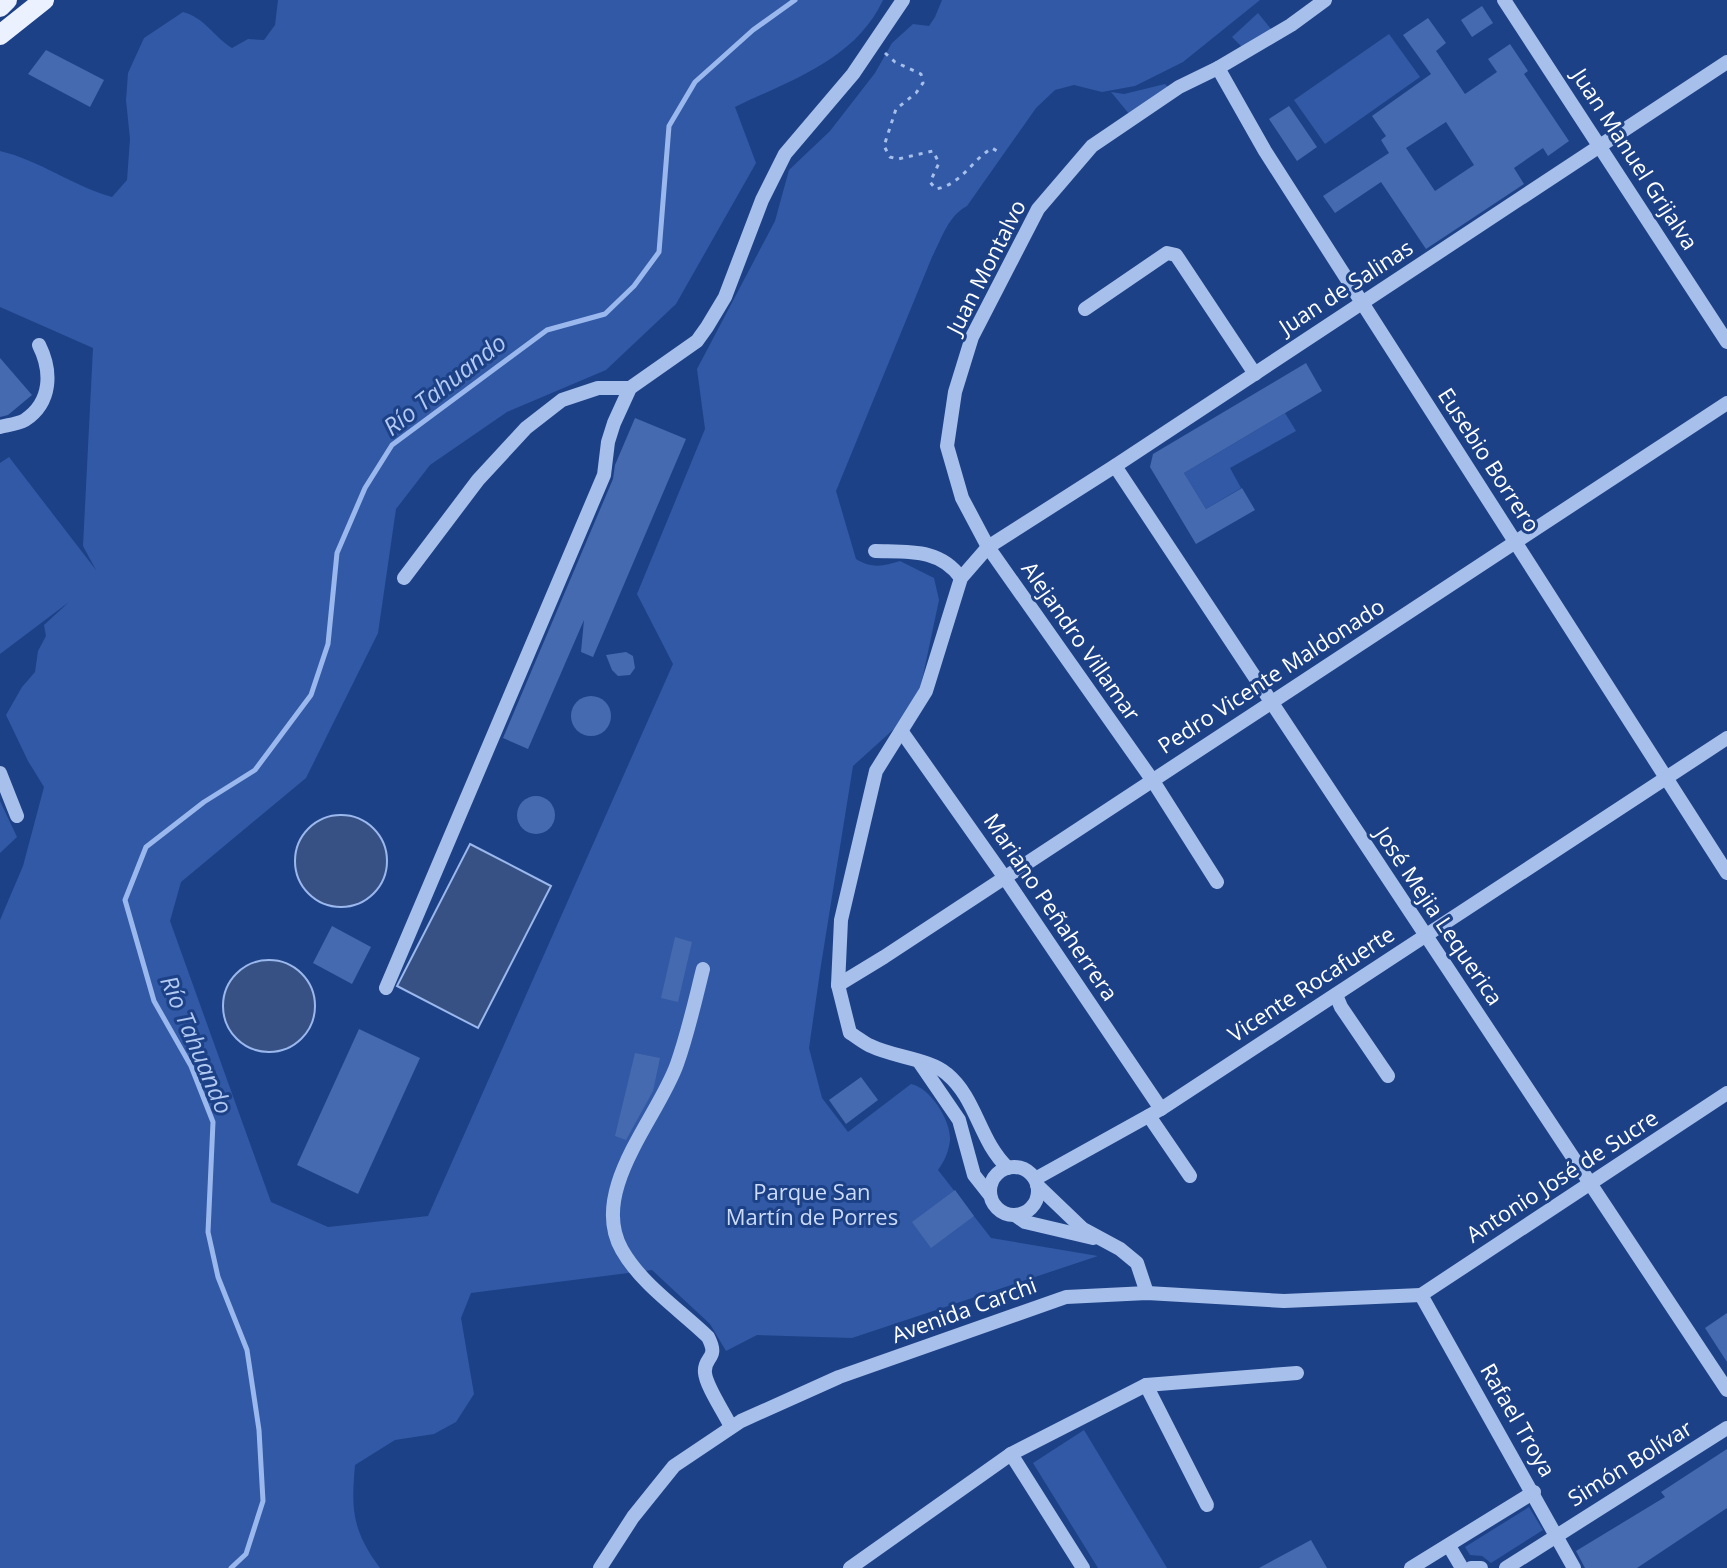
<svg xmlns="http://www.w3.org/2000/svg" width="1727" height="1568" viewBox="0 0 1727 1568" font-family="'Open Sans',sans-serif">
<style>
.green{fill:#3159a5}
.water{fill:#375185;stroke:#9ab8ed;stroke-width:2}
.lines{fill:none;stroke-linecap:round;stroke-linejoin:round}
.stream{stroke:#9ab8ed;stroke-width:5}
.building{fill:#466ab0;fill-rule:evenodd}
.path{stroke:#a7bfeb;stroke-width:3;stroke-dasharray:4 6;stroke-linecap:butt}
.minor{stroke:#a7bfeb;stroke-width:14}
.major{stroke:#ebf1fe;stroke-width:20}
.labels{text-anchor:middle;stroke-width:6;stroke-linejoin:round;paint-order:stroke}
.street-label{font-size:22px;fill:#fff;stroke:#1d4187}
.park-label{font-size:22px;fill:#cbdbf8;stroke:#1d4187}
.water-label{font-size:24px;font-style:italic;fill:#b2c9f2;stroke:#1d4187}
</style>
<rect width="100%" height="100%" fill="#1d4187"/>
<g class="green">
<path d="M278 0H883C855 60 791 80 735 107L756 163 676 304 606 370 507 412 430 465 396 509 378 633 306 778 181 882 170 921 271 1202 328 1227 428 1216 673 664 637 594 705 429 697 369 775 221 789 170 830 131 875 73 892 43 913 24 929 26 935 17 942 0H1260L1183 62 1135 86 1102 92 1074 85 1055 90 1036 108 967 206C948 216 942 238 932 257L836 491 856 559C872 569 884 566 900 561L934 578 939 600 920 690 895 728 853 766 821 965 809 1048 822 1098 848 1132 911 1084C931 1088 951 1121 950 1140 949 1151 944 1162 938 1170L991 1238 1098 1256 852 1338 757 1335 726 1351 710 1324 652 1270 471 1293 461 1318 474 1394 456 1422 434 1434 395 1440 355 1465C351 1510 352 1530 380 1568H0V920L23 866 44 787 28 761 6 715 22 687 35 672 38 651 46 636 44 625 69 602 0 654V463L9 457 96 570 83 546 93 348 0 307V151C39 160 73 186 112 197L127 180 130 139 126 100 128 73 144 38 183 12C205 18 213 36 232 48L248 39 264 40 275 25Z"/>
<polygon points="1258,13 1275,34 1246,51 1232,37"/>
<polygon points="1389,34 1420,77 1325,144 1294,100"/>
<polygon points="1165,84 1168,87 1130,115 1111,92 1124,94"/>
<polygon points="1285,413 1296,431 1230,468 1241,488 1206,509 1184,473"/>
<polygon points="0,801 17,837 0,853"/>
<polygon points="1084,1430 1167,1568 1098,1568 1033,1463"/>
<polygon points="1529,1507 1543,1530 1491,1563 1482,1556 1470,1555 1465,1547"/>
</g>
<g class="water">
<circle cx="341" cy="861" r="46"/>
<polygon points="470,844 551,886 478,1028 397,986"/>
<circle cx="269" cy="1006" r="46"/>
</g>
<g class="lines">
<polyline class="stream" points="231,1568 246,1554 263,1501 259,1430 247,1350 218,1277 208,1232 213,1122 191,1066 154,1001 125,900 146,847 204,802 255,770 311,695 328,644 337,553 365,488 392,445 547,330 605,314 634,286 659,252 669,126 695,82 753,30 795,0"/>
</g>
<g class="building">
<polygon points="1482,6 1493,23 1472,37 1461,20"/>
<path d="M1428 18 1446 43 1436 51 1465 94 1497 72 1488 59 1510 44 1528 71 1524 74 1569 141 1548 156 1543 148 1514 168 1524 184 1426 249 1381 182 1335 213 1323 196 1389 153 1381 140 1386 136 1372 116 1431 74 1403 35ZM1446 122 1474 165 1435 191 1406 148Z"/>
<polygon points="46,50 104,80 90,107 28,74"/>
<polygon points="1289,106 1317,147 1297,161 1269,119"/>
<polygon points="0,358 32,395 8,415 0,417"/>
<polygon points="1306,363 1322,391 1184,473 1206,509 1242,488 1255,510 1196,544 1150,467 1153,454"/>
<polygon points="635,418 686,439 593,657 581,652 584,620 528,749 503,738 613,479 615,465"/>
<polygon points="626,652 633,656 635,668 630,675 618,676 612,670 606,655"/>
<circle cx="591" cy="716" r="20"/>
<circle cx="536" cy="815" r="19"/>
<polygon points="332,926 371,947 352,984 313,963"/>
<polygon points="675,937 692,942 678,1002 661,998"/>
<polygon points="359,1029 420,1058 358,1194 297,1165"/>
<polygon points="635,1053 660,1058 653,1091 626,1140 615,1136"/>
<polygon points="861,1077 878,1100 846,1124 829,1100"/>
<polygon points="955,1190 974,1216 931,1248 912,1222"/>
<polygon points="1727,1313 1727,1362 1705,1328"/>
<polygon points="1727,1449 1727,1508 1637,1568 1585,1568 1576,1551 1665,1497 1661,1492"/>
<polygon points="1311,1540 1327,1568 1259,1568"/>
</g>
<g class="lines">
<path class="path" d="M885 53 895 62 921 74 923 83 916 93 896 109 884 146 890 157 898 159 933 151 939 163 930 182 936 189C962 184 971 161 992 148L997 151"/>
<g class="minor">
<polyline points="1504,0 1727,342"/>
<polyline points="1218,68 1265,151 1727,873"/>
<polyline points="1085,309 1167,253 1176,255 1255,374"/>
<path d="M0 427C8 425 18 424 25 420 52 402 52 371 39 345"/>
<polyline points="1115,466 1727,1390"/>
<path d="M875 551C908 552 940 548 961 578"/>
<polyline points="404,578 478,480 526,428 562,400 598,388 630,388"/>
<polyline points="902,732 1005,878 1161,1109"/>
<polyline points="0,773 17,816"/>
<polyline points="1217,882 1153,781 988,547 962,498 947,446 955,392 972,337 1038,209 1092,146 1179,87 1218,68 1291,25 1325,0"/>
<path d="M703 969C695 1001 688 1033 677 1064 658 1118 588 1191 622 1250 642 1285 679 1309 708 1337 720 1360 703 1356 705 1373 706 1386 725 1414 731 1427"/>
<polyline points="838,985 884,957 1727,403"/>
<polyline points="386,988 604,475 608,442 614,423 630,388 697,341 707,327 725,297 762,200 785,154 853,74 903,0"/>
<polyline points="1336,995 1341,1007 1388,1076"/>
<polyline points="920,1063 959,1120 974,1175 989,1194"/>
<polyline points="1149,1116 1190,1176"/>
<circle cx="1014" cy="1191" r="24"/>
<path d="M1008 1168C979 1141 977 1099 947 1074 930 1059 893 1057 871 1046 864 1043 857 1037 850 1033L838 985 841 920 876 771 926 691 961 578 988 547 1115 466 1727 62"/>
<polyline points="1035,1179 1161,1109 1727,738"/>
<polyline points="1037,1185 1083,1229 1120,1249 1137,1263 1147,1293"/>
<polyline points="1015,1215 1025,1222 1093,1238"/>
<polyline points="1421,1295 1727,1093"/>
<polyline points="1421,1295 1574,1568"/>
<polyline points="1146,1385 1207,1505"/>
<polyline points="1011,1454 1083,1568"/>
<polyline points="1449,1546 1462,1568"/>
<polyline points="600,1568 633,1517 674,1466 741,1421 839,1377 1066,1297 1147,1293 1284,1301 1421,1295"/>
<polyline points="850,1568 1011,1454 1146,1385 1297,1373"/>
<polyline points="1411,1568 1534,1492"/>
<polyline points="1471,1568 1481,1568"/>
<polyline points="1506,1568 1727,1428"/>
</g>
<g class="major">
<polyline points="0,7 7,0"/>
<polyline points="0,35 44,0"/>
</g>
</g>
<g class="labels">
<g class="street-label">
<text transform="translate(1635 159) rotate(57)" y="8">Juan Manuel Grijalva</text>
<text transform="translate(986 267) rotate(-63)" y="8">Juan Montalvo</text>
<text transform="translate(1346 287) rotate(-33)" y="8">Juan de Salinas</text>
<text transform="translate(1489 460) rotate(57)" y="8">Eusebio Borrero</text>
<text transform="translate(1081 641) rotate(55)" y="8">Alejandro Villamar</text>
<text transform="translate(1271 676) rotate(-33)" y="8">Pedro Vicente Maldonado</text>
<text transform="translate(1051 907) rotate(56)" y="8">Mariano Peñaherrera</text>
<text transform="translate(1439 916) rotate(56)" y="8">José Mejia Lequerica</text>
<text transform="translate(1311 984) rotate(-33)" y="8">Vicente Rocafuerte</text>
<text transform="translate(1562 1176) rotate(-33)" y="8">Antonio José de Sucre</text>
<text transform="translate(964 1310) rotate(-20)" y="8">Avenida Carchi</text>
<text transform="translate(1518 1420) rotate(60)" y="8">Rafael Troya</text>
<text transform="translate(1630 1463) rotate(-32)" y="8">Simón Bolívar</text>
</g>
<g class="park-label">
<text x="812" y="1200">Parque San<tspan x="812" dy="25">Martín de Porres</tspan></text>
</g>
<g class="water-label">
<text transform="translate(445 385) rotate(-38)" y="8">Río Tahuando</text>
<text transform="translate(196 1045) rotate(67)" y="8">Río Tahuando</text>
</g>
</g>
</svg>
